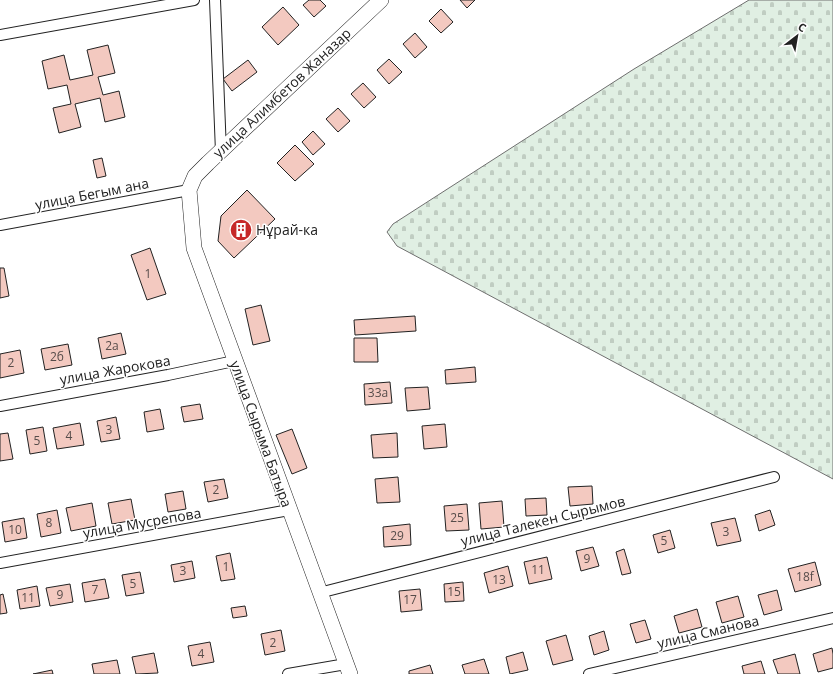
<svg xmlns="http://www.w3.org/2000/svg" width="833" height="674" viewBox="0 0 833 674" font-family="'Open Sans',sans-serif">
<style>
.cemetery{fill:url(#cemetery-stones);stroke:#6f6f6f}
.building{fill:#f3c9c0;stroke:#222}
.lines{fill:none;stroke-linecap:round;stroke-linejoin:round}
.street-casing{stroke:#222;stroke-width:12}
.secondary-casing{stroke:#222;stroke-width:16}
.street{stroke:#fff;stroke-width:10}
.secondary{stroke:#fff;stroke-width:15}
.labels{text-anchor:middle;stroke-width:3;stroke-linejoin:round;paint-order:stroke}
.number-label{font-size:12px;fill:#564c4a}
.street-label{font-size:14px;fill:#222;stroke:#fff}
.poi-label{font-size:14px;fill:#222;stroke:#fff;text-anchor:start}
</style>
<defs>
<pattern id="cemetery-stones" width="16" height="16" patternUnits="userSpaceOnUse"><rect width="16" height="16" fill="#e0efe3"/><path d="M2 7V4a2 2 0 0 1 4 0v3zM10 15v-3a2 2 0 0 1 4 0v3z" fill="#c0cdc2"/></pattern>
</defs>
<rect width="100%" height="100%" fill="#fff"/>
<polygon class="cemetery" points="749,0 833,0 833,479 397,246 387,232 393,224 634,69"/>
<g class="building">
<polygon points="309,0 320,0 326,6 314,17 303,5"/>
<polygon points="460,0 475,0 467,8"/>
<polygon points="283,7 299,25 278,45 262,27"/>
<polygon points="441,9 453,22 441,33 429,21"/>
<polygon points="415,33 427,47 415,58 403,44"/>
<polygon points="108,45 115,73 98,77 103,95 119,91 125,117 105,122 100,98 75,104 81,127 59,133 53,108 71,104 67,85 48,89 42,61 64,55 70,80 93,75 87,50"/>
<polygon points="389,59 402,72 389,84 377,70"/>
<polygon points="248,60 257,72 232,91 223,79"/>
<polygon points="363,83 376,97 364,108 351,94"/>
<polygon points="338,108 350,121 338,132 326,119"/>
<polygon points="313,131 325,144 313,155 302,142"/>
<polygon points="295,145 314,164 295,181 277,163"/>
<polygon points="102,158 106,176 97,178 93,160"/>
<polygon points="247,190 275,219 234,258 218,241 221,216"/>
<polygon points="150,248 166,294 147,300 131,255"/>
<polygon points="0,268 4,268 9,296 0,298"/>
<polygon points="261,305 270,341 253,345 245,309"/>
<polygon points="415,316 416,331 355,335 354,320"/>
<polygon points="121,333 126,354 102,359 98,338"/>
<polygon points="354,338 377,338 378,362 354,362"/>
<polygon points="68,344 72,365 45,370 41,349"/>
<polygon points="20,350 24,373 0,378 0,354"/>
<polygon points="475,367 476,382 446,384 445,370"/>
<polygon points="390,382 392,403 365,405 364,384"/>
<polygon points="428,387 430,409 407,411 405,388"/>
<polygon points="200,404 203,419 184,422 181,407"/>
<polygon points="160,409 164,429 147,432 144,412"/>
<polygon points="116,417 120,439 101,442 97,421"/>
<polygon points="80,423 84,445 57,449 53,428"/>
<polygon points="445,424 447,447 424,449 422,426"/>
<polygon points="43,427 47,451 30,454 26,430"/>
<polygon points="292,429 307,468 292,474 276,435"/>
<polygon points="8,433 13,459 0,461 0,434"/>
<polygon points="397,433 398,457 373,458 371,435"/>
<polygon points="398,477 400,502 377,503 375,479"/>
<polygon points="224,479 228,498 208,502 204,482"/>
<polygon points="592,486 593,504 570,506 568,487"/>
<polygon points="183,491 186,509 168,512 165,494"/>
<polygon points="546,498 547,515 526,516 525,499"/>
<polygon points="131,499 135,520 112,524 108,503"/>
<polygon points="502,501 504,527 481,529 479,503"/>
<polygon points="92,503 96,526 71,531 66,508"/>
<polygon points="467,504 469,530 446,531 444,506"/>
<polygon points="57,510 61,533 41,537 37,514"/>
<polygon points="770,510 775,525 759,531 755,515"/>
<polygon points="24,518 27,538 5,542 2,522"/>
<polygon points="735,518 741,541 717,546 711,523"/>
<polygon points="410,524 411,545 384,547 383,527"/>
<polygon points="670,530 675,548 658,553 653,535"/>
<polygon points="593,547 599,566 581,571 576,551"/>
<polygon points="624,549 631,573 622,575 616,552"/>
<polygon points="230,553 235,579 221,581 216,556"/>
<polygon points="547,557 552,579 529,584 524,562"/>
<polygon points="192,561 195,578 174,582 171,565"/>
<polygon points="815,562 821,585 795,592 788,569"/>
<polygon points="508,566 513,586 489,593 484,573"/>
<polygon points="140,572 144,593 126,596 122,575"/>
<polygon points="105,579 109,598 85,602 82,583"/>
<polygon points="463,582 464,601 445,602 444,584"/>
<polygon points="70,584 73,602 50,606 46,588"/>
<polygon points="37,586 40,606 20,609 17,590"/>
<polygon points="420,589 422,610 401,612 399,591"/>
<polygon points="777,590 782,610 764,615 758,595"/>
<polygon points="3,594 7,613 0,614 0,595"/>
<polygon points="738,596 744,617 722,623 716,602"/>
<polygon points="245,606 247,616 233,618 231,608"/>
<polygon points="697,609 702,627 679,633 674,616"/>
<polygon points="645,620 651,639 636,643 630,624"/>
<polygon points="281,630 285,651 265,655 261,634"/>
<polygon points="604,631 609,650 594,655 589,636"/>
<polygon points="566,635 573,660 553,665 546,641"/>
<polygon points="210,642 214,662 192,666 188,646"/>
<polygon points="832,648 833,654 833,668 818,672 813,654"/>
<polygon points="523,652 528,670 510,674 506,657"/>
<polygon points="154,653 158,673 136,674 132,657"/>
<polygon points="795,654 800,674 778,674 773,660"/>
<polygon points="484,659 489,674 465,674 462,665"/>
<polygon points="117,660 120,674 94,674 92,664"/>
<polygon points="761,661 765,674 744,674 742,666"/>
<polygon points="430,665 433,674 409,674 409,671"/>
<polygon points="52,670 53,674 33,674"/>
</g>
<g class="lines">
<g class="street-casing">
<g id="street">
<polyline points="215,0 221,152"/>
<polyline points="0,35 194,0"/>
<polyline points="0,225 189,190"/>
<polyline points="0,406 168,375 234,361"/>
<polyline points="0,563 289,510"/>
<polyline points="319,593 774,477"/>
<polyline points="288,674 346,664"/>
<polyline points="589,674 833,618"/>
</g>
</g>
<g class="secondary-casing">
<polyline id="secondary" points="350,674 194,248 189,190 195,176 208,163 381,0"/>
</g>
<use href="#street" class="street"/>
<use href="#secondary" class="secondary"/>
</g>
<defs>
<g id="building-disc" transform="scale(1.15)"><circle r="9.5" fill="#c62828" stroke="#fff"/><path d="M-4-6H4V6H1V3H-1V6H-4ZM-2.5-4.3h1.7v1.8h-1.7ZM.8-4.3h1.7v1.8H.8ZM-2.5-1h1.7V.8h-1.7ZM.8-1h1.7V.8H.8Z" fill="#fff"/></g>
</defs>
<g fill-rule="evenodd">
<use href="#building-disc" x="241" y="230"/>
</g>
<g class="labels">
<g class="number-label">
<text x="148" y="278">1</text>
<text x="112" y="350">2а</text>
<text x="57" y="361">2б</text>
<text x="11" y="367">2</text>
<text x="378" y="397">33а</text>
<text x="109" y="434">3</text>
<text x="69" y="440">4</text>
<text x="37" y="445">5</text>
<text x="216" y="494">2</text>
<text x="457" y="522">25</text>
<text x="49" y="527">8</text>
<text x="15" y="534">10</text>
<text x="726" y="536">3</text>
<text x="397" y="540">29</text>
<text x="664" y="545">5</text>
<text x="587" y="563">9</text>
<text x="226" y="571">1</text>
<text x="538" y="574">11</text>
<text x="183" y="575">3</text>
<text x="805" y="581">18f</text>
<text x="499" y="584">13</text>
<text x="133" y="588">5</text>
<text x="95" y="594">7</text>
<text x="454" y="596">15</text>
<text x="60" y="599">9</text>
<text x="28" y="602">11</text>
<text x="410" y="604">17</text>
<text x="273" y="647">2</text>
<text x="201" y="658">4</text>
</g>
<g class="street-label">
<text transform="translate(282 93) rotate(-43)" y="5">улица Алимбетов Жаназар</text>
<text transform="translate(92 194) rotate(-11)" y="5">улица Бегым ана</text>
<text transform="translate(115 370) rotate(-10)" y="5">улица Жарокова</text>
<text transform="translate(261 434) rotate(70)" y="5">улица Сырыма Батыра</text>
<text transform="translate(543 521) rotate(-14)" y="5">улица Талекен Сырымов</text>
<text transform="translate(142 523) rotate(-10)" y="5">улица Мусрепова</text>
<text transform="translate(708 632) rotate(-13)" y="5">улица Сманова</text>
</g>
<g class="poi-label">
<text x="256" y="235">Нұрай-ка</text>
</g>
</g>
<g transform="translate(797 36) rotate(31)" stroke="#ffffff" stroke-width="3" paint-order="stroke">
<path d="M0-3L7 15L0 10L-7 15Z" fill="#222222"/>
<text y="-6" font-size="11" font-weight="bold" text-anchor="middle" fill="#222222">С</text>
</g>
</svg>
